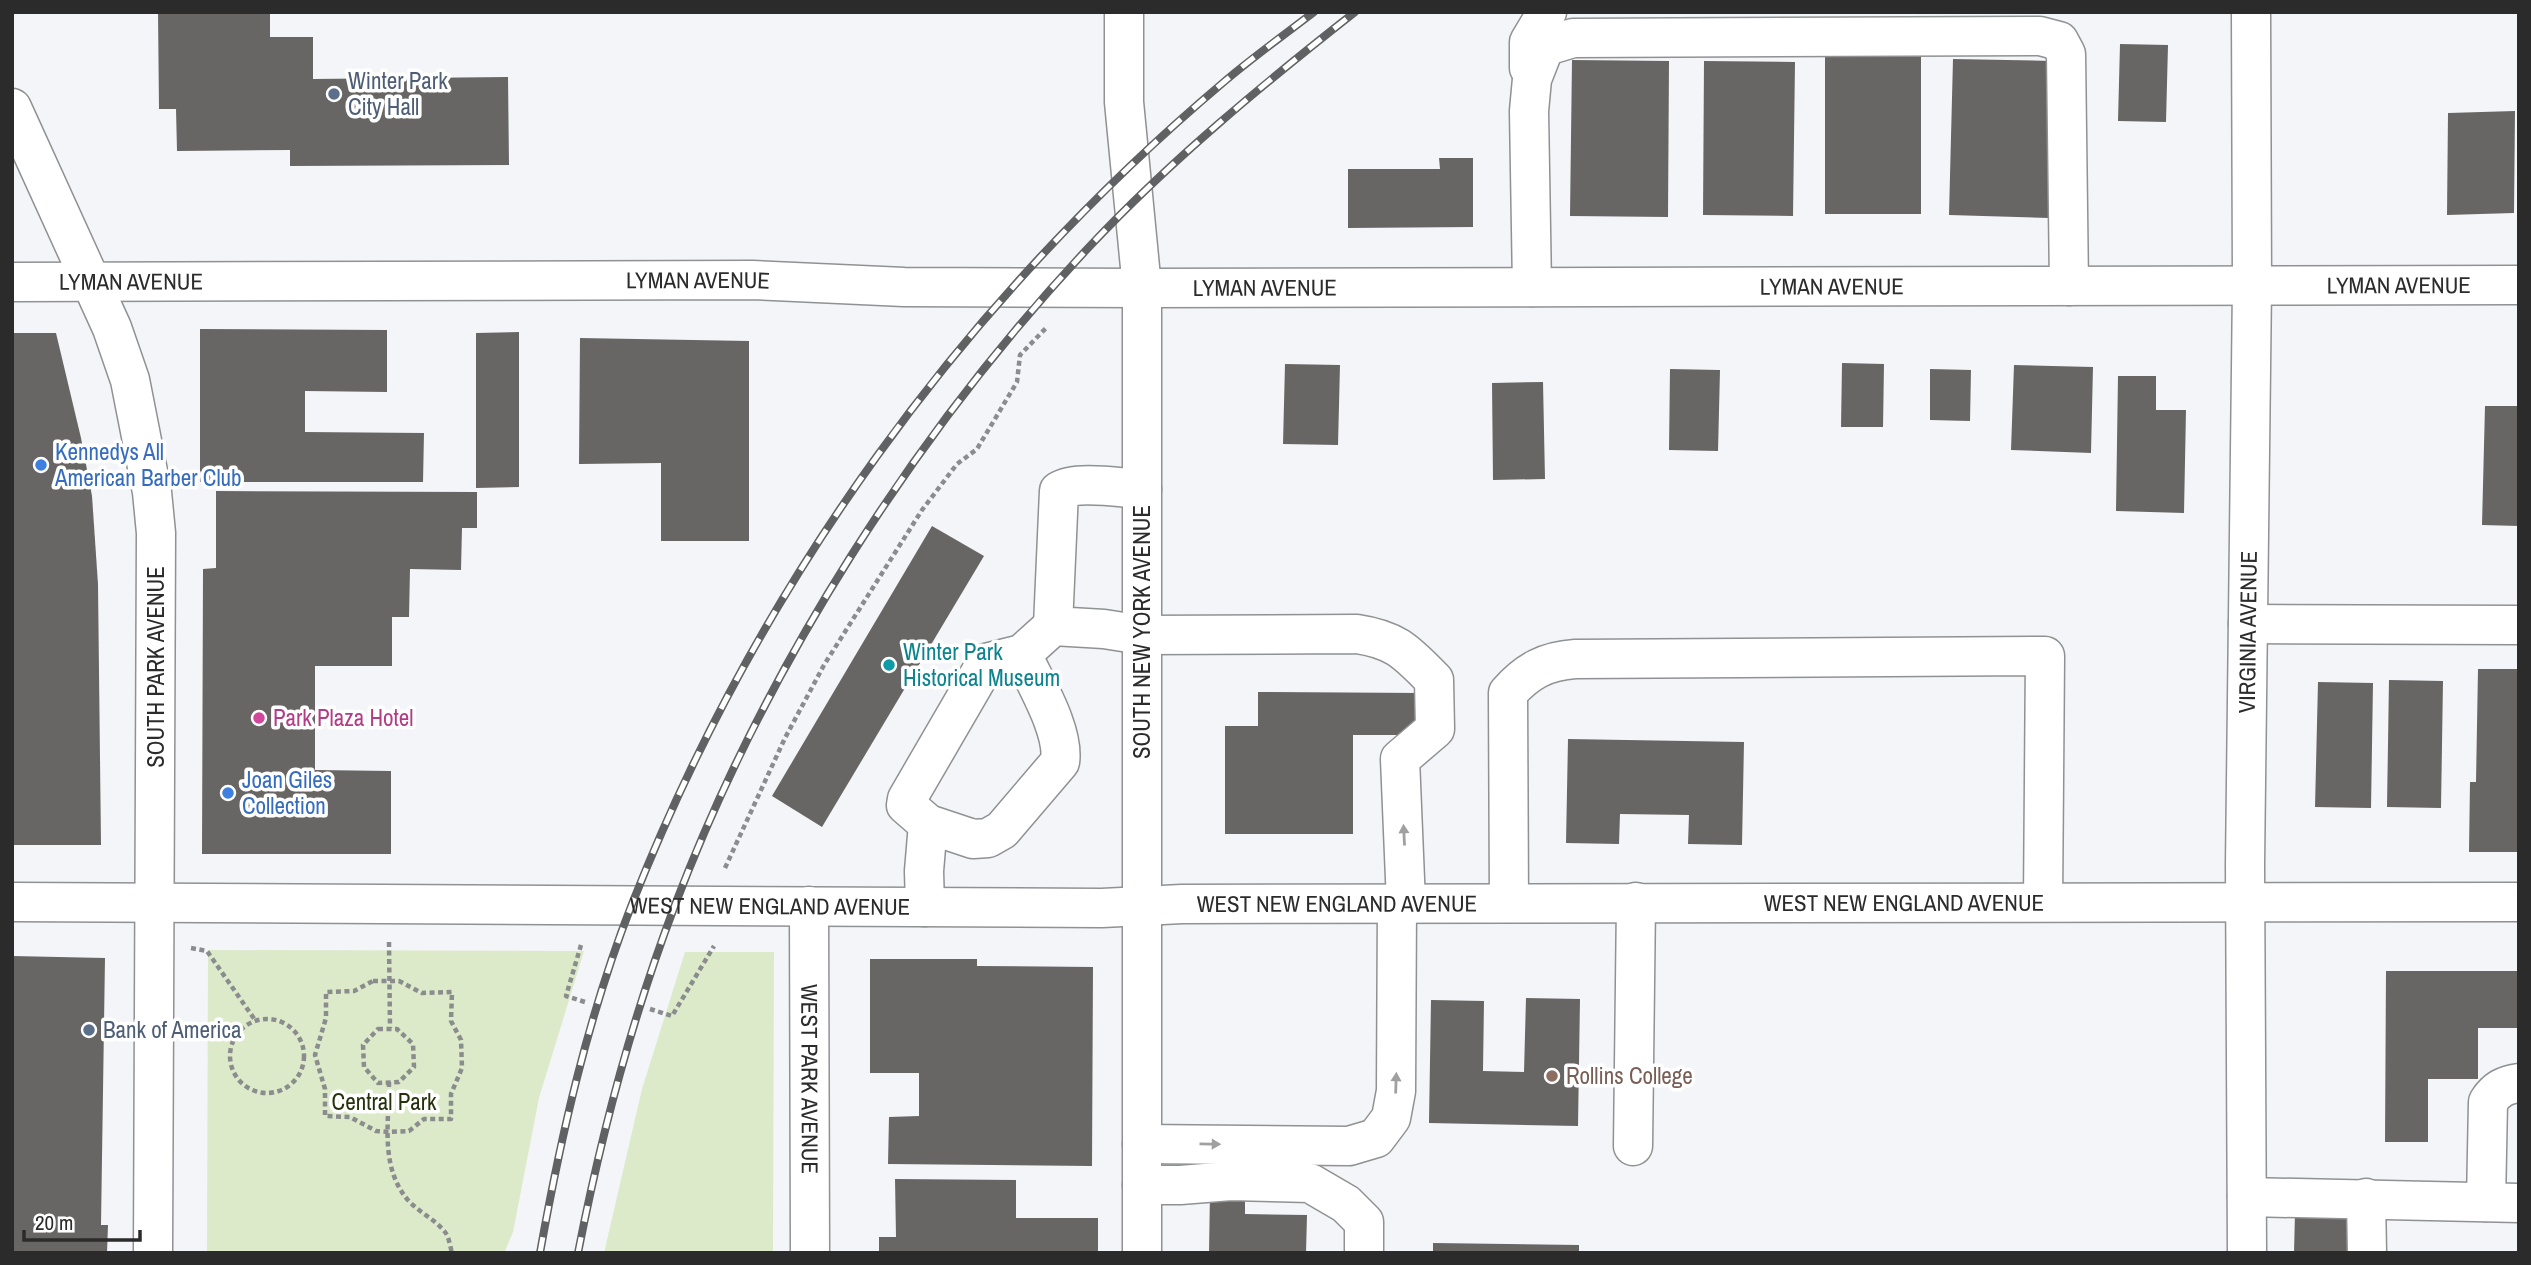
<svg xmlns="http://www.w3.org/2000/svg" width="2531" height="1265" viewBox="0 0 2531 1265" font-family="'Archivo Narrow',sans-serif">
<style>
.green{fill:#dceac9}
.building{fill:#686664}
.lines{fill:none;stroke-linecap:round;stroke-linejoin:round}
.minor-casing{stroke:#909193;stroke-width:41}
.path{stroke:#8b8c8e;stroke-width:4.5;stroke-dasharray:5 3.5;stroke-linecap:butt}
.minor{stroke:#fff;stroke-width:38}
.rail-casing{stroke:#606162;stroke-width:8}
.rail{stroke:#fff;stroke-width:5;stroke-dasharray:16;stroke-linecap:butt}
.oneway{fill:#a0a0a0}
.service-dot{fill:#5c6f8a;stroke:#fff;stroke-width:2.5}
.shop-dot{fill:#3f7fe0;stroke:#fff;stroke-width:2.5}
.culture-dot{fill:#0f9aa8;stroke:#fff;stroke-width:2.5}
.hotel-dot{fill:#d1479c;stroke:#fff;stroke-width:2.5}
.education-dot{fill:#8d6e63;stroke:#fff;stroke-width:2.5}
.labels{text-anchor:middle;stroke-width:7;stroke-linejoin:round;paint-order:stroke}
.service-label{font-size:23px;fill:#4e5e75;stroke:#fff;text-anchor:start}
.street-label{font-size:23px;fill:#2b2b2c;stroke:#fff}
.shop-label{font-size:23px;fill:#366cbe;stroke:#fff;text-anchor:start}
.culture-label{font-size:23px;fill:#0d838f;stroke:#fff;text-anchor:start}
.hotel-label{font-size:23px;fill:#b23c85;stroke:#fff;text-anchor:start}
.education-label{font-size:23px;fill:#785e54;stroke:#fff;text-anchor:start}
.park-label{font-size:23px;fill:#24310a;stroke:#fff}
</style>
<rect width="100%" height="100%" fill="#f4f5f8"/>
<g class="green">
<polygon points="208,950 584,951 539,1098 513,1232 504,1253 207,1253"/>
<polygon points="685,952 774,952 773,1253 604,1253 642,1089"/>
</g>
<g class="building">
<polygon points="158,12 270,12 270,37 313,37 313,79 508,77 509,165 290,166 290,150 177,151 176,109 159,109"/>
<polygon points="2120,44 2168,45 2166,122 2118,121"/>
<rect x="1825" y="56" width="96" height="158"/>
<polygon points="1953,59 2053,61 2049,218 1949,215"/>
<polygon points="1572,60 1669,61 1668,217 1570,216"/>
<polygon points="1704,61 1795,62 1793,216 1703,215"/>
<polygon points="2515,111 2514,213 2447,215 2448,113"/>
<polygon points="1439,158 1473,158 1473,227 1348,228 1348,169 1440,169"/>
<polygon points="200,329 387,330 387,392 305,391 305,432 424,433 423,482 200,482"/>
<polygon points="519,332 519,487 476,488 476,333"/>
<polygon points="12,333 56,333 81,438 92,496 98,584 101,845 12,845"/>
<polygon points="580,338 749,341 749,541 661,541 661,463 579,464"/>
<polygon points="1842,363 1884,364 1883,427 1841,427"/>
<polygon points="1285,364 1340,365 1338,445 1283,444"/>
<polygon points="2014,365 2093,367 2091,453 2011,450"/>
<polygon points="1670,369 1720,370 1718,451 1669,450"/>
<polygon points="1930,369 1971,370 1970,421 1930,420"/>
<polygon points="2118,376 2156,376 2156,410 2186,410 2184,513 2116,511"/>
<polygon points="1543,382 1545,479 1493,480 1492,383"/>
<polygon points="2485,406 2519,406 2519,526 2482,525"/>
<polygon points="216,491 477,492 477,528 462,528 461,570 410,569 409,617 392,617 392,666 315,666 315,770 391,771 391,854 202,854 203,569 216,568"/>
<polygon points="932,526 984,556 822,827 772,796"/>
<polygon points="2478,669 2519,669 2519,852 2469,852 2470,782 2476,782"/>
<polygon points="2389,680 2443,681 2441,808 2387,807"/>
<polygon points="2318,682 2373,683 2371,808 2315,807"/>
<polygon points="1258,692 1420,693 1420,735 1353,735 1353,834 1225,834 1225,726 1258,726"/>
<polygon points="1568,739 1744,742 1742,845 1688,844 1689,815 1620,814 1619,844 1566,843"/>
<polygon points="12,956 105,958 101,1225 108,1225 107,1253 12,1253"/>
<polygon points="870,959 977,959 977,966 1093,967 1092,1166 888,1164 889,1117 919,1116 919,1073 870,1073"/>
<polygon points="2386,971 2519,971 2519,1028 2478,1028 2478,1079 2428,1079 2428,1142 2385,1142"/>
<polygon points="1526,998 1580,999 1578,1126 1429,1123 1431,1000 1484,1001 1483,1071 1524,1072"/>
<polygon points="895,1179 1016,1180 1016,1218 1098,1218 1098,1253 879,1253 879,1237 896,1237"/>
<polygon points="1210,1192 1245,1193 1245,1214 1307,1215 1306,1253 1209,1253"/>
<polygon points="2295,1213 2351,1213 2350,1253 2294,1253"/>
<polygon points="1433,1243 1579,1245 1579,1253 1433,1253"/>
</g>
<g class="lines">
<g class="minor-casing">
<g id="minor">
<polyline points="1124,12 1124,102 1142,288 1142,1253"/>
<polyline points="1529,68 1529,42 1547,12"/>
<polyline points="12,108 112,328 130,380 152,492 156,533 153,1253"/>
<path id="s1" d="M12 282 752 280 904 287 1142 288 2519 285"/>
<polyline points="1532,287 1529,111 1532,79 1543,51 1550,45 1573,38 2040,36 2059,41 2066,54 2069,286"/>
<path d="M1142 489C1121 488 1076 480 1059 491L1053 626 1104 629 1142 635 1357 634C1397 640 1407 653 1434 680L1435 729 1400 759 1406 903"/>
<polyline points="2248,624 2519,625"/>
<path d="M1022 654C1035 683 1065 731 1060 762L1002 830 988 838 973 839 928 824 906 805 907 799 986 663 1022 654 1053 626"/>
<path id="s2" d="M12 902 1102 908 1182 904 2519 902"/>
<path d="M1509 903 1508 693C1527 671 1546 661 1575 659L2045 656 2043 902"/>
<path id="s3" d="M809 906 810 1253"/>
<polyline points="925,907 924,871 928,824"/>
<polyline points="1142,1144 1349,1146 1376,1138 1391,1118 1396,1091 1397,903"/>
<polyline points="1633,1146 1636,902"/>
<polyline points="1142,1185 1180,1185 1231,1181 1310,1183 1346,1204 1364,1222 1364,1253"/>
<polyline points="2247,1197 2519,1203"/>
<polyline points="2366,1198 2367,1253"/>
<path d="M2486 1202 2488 1102C2496 1089 2505 1085 2519 1083"/>
<path id="s4" d="M2247 1253 2245 865 2252 286 2251 12"/>
</g>
</g>
<g class="path">
<polyline points="725,868 785,738 824,665 922,510 957,464 977,449 1017,382 1020,355 1046,328"/>
<polyline points="389,942 390,1028"/>
<polyline points="581,945 566,996 588,1003"/>
<polyline points="191,948 207,951 255,1020"/>
<polygon points="373,981 399,981 422,993 452,992 451,1021 461,1040 462,1068 451,1094 451,1119 424,1119 409,1131 389,1132 376,1131 350,1117 325,1116 325,1089 315,1055 326,1018 326,992 354,991"/>
<polyline points="650,1009 672,1016 714,946"/>
<circle cx="267" cy="1056" r="37"/>
<polygon points="378,1029 397,1029 413,1044 414,1067 399,1082 378,1083 364,1067 363,1045"/>
<path d="M389 1082C389 1123 380 1166 407 1199 418 1212 435 1219 445 1232 449 1237 450 1246 452 1253"/>
</g>
<use href="#minor" class="minor"/>
<g class="rail-casing">
<g id="rail">
<path d="M540 1253C561 1135 588 1016 632 904 758 584 963 302 1225 81 1253 57 1284 35 1314 12"/>
<path d="M578 1253C601 1135 632 1018 675 905 765 668 916 431 1090 246 1171 160 1262 85 1355 12"/>
</g>
</g>
<use href="#rail" class="rail"/>
</g>
<defs><path id="oneway-solid" d="M-6-.8H1V-3.2L6.5 0L1 3.2V.8H-6Z" transform="scale(1.75)"/></defs>
<g class="oneway">
<use href="#oneway-solid" transform="translate(1404 835) rotate(-93)"/>
<use href="#oneway-solid" transform="translate(1396 1083) rotate(-88)"/>
<use href="#oneway-solid" transform="translate(1210 1144) rotate(1)"/>
</g>
<g class="service-dot">
<circle cx="334" cy="94" r="7"/>
<circle cx="89" cy="1030" r="7"/>
</g>
<g class="shop-dot">
<circle cx="41" cy="465" r="7"/>
<circle cx="228" cy="793" r="7"/>
</g>
<circle class="culture-dot" cx="889" cy="665" r="7"/>
<circle class="hotel-dot" cx="259" cy="718" r="7"/>
<circle class="education-dot" cx="1552" cy="1076" r="7"/>
<g class="labels">
<g class="service-label">
<text x="348" y="89">Winter Park<tspan x="348" dy="26">City Hall</tspan></text>
<text x="103" y="1038">Bank of America</text>
</g>
<g class="street-label">
<text dy="8" stroke="none"><textPath href="#s1" startOffset="686">LYMAN AVENUE</textPath></text>
<text dy="8" stroke="none"><textPath href="#s1" startOffset="119">LYMAN AVENUE</textPath></text>
<text dy="8" stroke="none"><textPath href="#s1" startOffset="2387">LYMAN AVENUE</textPath></text>
<text dy="8" stroke="none"><textPath href="#s1" startOffset="1820">LYMAN AVENUE</textPath></text>
<text dy="8" stroke="none"><textPath href="#s1" startOffset="1253">LYMAN AVENUE</textPath></text>
<text transform="translate(1142 632) rotate(-90)" y="8">SOUTH NEW YORK AVENUE</text>
<text dy="8" stroke="none"><textPath href="#s4" startOffset="621">VIRGINIA AVENUE</textPath></text>
<text transform="translate(156 667) rotate(-90)" y="8">SOUTH PARK AVENUE</text>
<text dy="8" stroke="none"><textPath href="#s2" startOffset="1892">WEST NEW ENGLAND AVENUE</textPath></text>
<text dy="8" stroke="none"><textPath href="#s2" startOffset="1325">WEST NEW ENGLAND AVENUE</textPath></text>
<text dy="8" stroke="none"><textPath href="#s2" startOffset="758">WEST NEW ENGLAND AVENUE</textPath></text>
<text dy="8" stroke="none"><textPath href="#s3" startOffset="173">WEST PARK AVENUE</textPath></text>
</g>
<g class="shop-label">
<text x="55" y="460">Kennedys All<tspan x="55" dy="26">American Barber Club</tspan></text>
<text x="242" y="788">Joan Giles<tspan x="242" dy="26">Collection</tspan></text>
</g>
<g class="culture-label">
<text x="903" y="660">Winter Park<tspan x="903" dy="26">Historical Museum</tspan></text>
</g>
<g class="hotel-label">
<text x="273" y="726">Park Plaza Hotel</text>
</g>
<g class="education-label">
<text x="1566" y="1084">Rollins College</text>
</g>
<g class="park-label">
<text x="384" y="1110">Central Park</text>
</g>
</g>
<rect width="2531" height="1265" fill="none" stroke="#2b2b2c" stroke-width="28"/>
<path d="M24 1230v10h116v-10" fill="none" stroke="#2b2b2c" stroke-width="3.5"/>
<text x="35" y="1230" font-size="21" fill="#2b2b2c" stroke="#ffffff" stroke-width="5" paint-order="stroke">20 m</text>
</svg>
